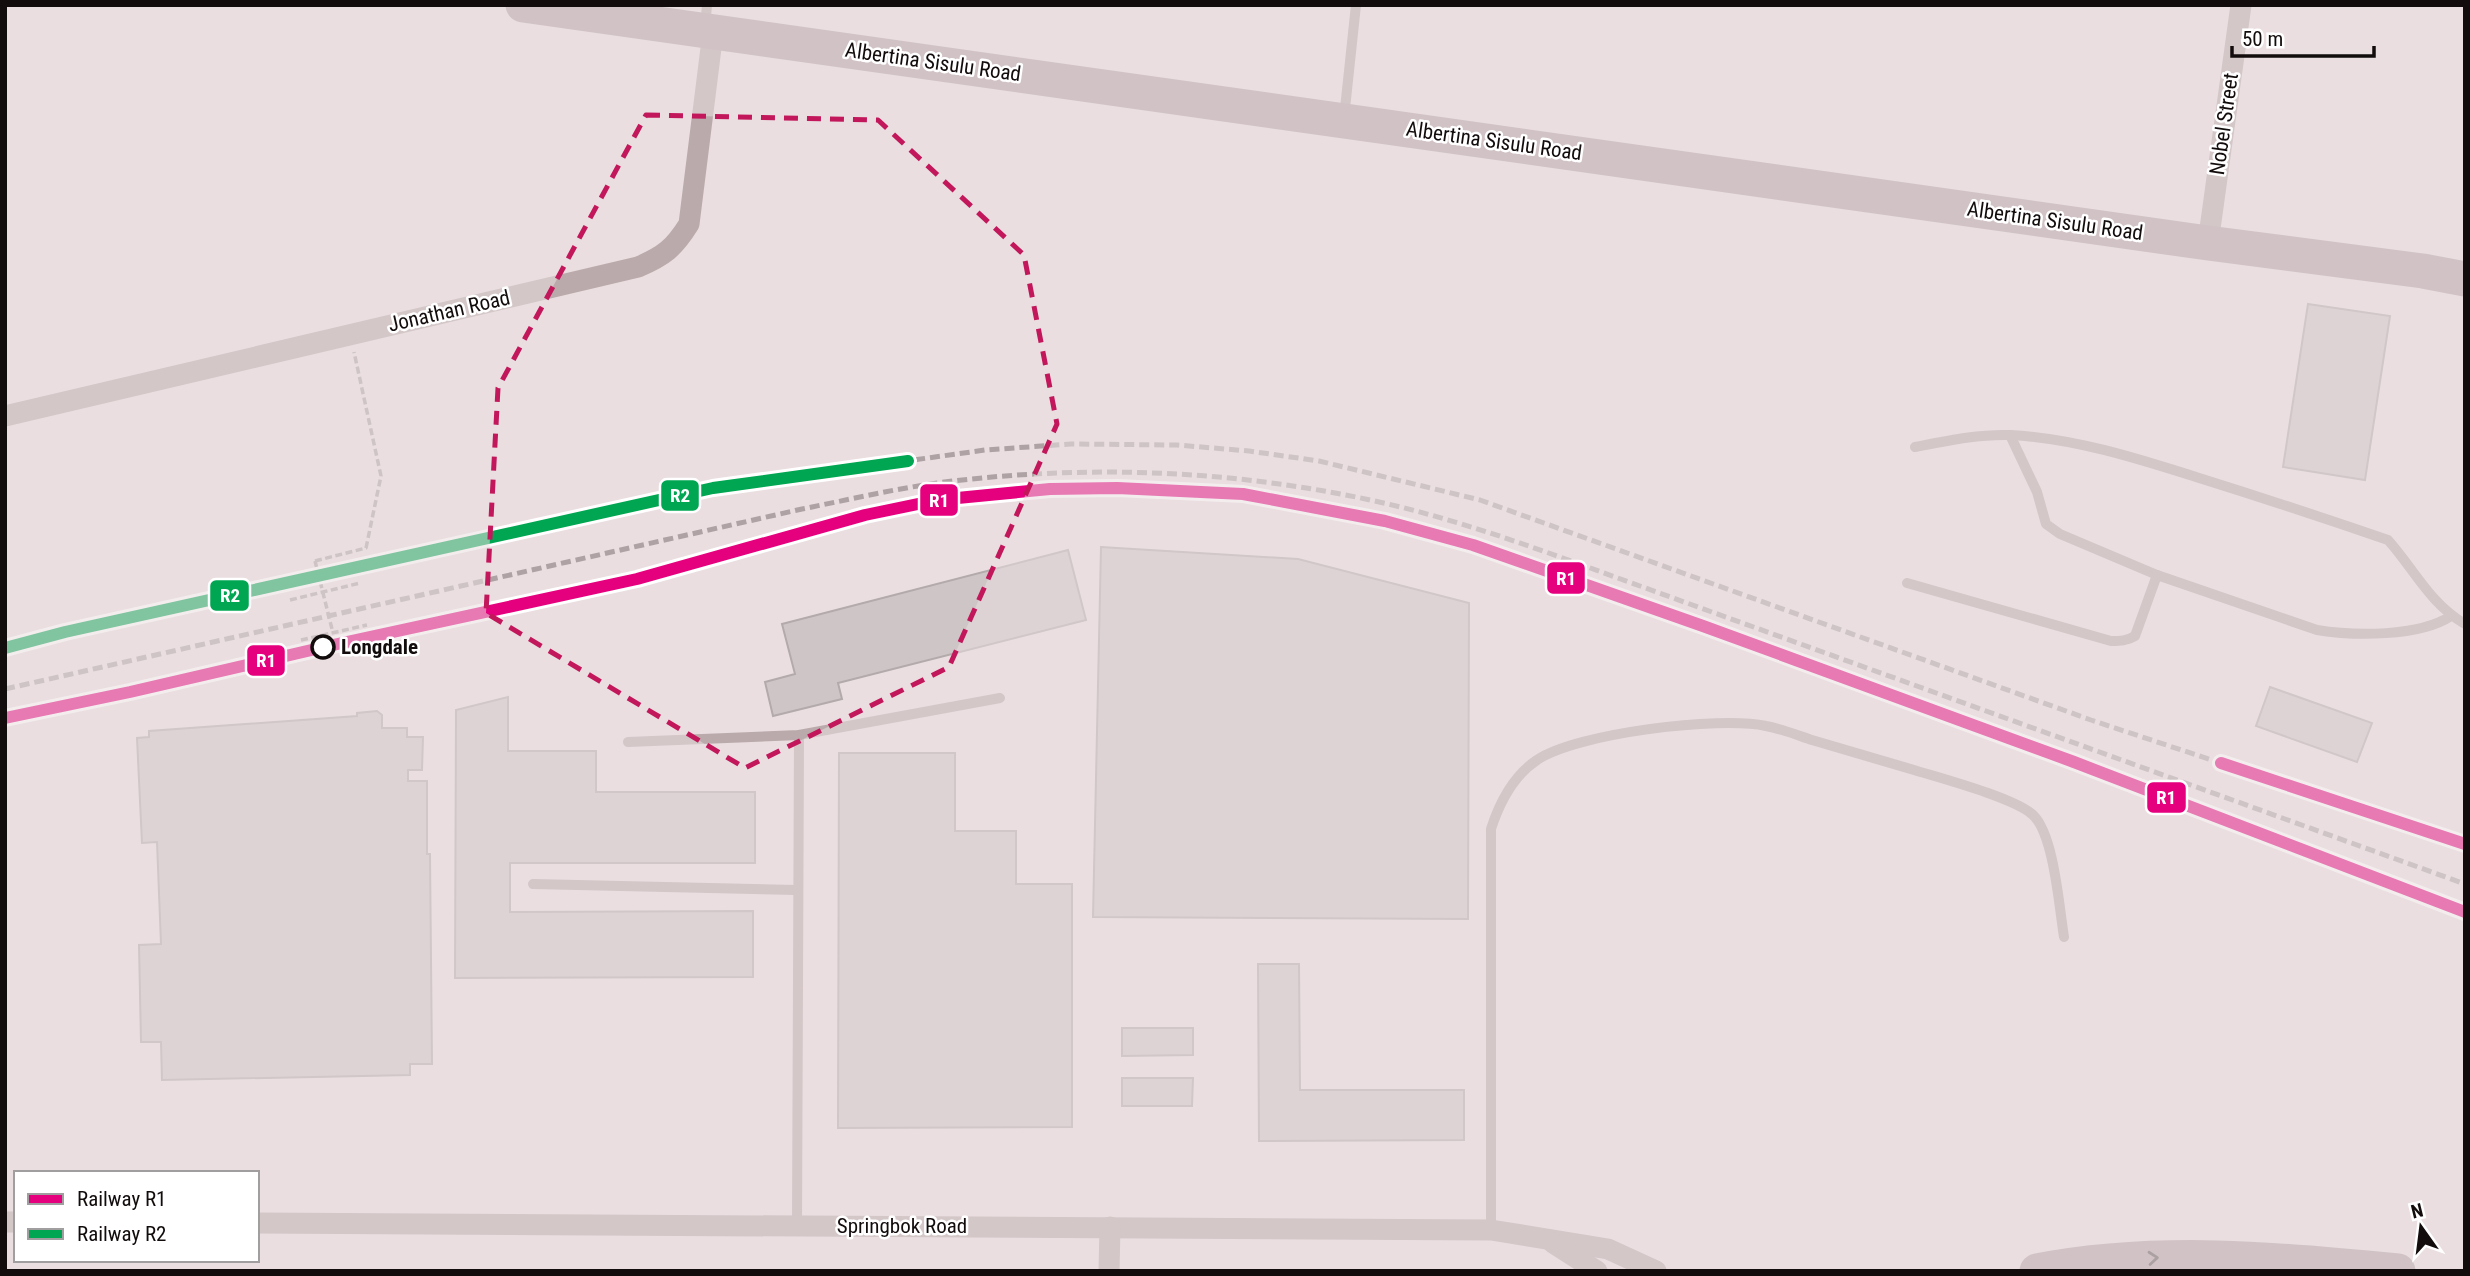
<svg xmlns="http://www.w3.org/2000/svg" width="2470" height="1276" viewBox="0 0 2470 1276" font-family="'Roboto Condensed',sans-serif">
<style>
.building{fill:#cec6c6;stroke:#b3aaac;stroke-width:2}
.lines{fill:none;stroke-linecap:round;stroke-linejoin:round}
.path{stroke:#afa4a4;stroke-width:3.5;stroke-dasharray:7 3.5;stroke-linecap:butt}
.lane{stroke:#baaaab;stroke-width:10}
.street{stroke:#baaaab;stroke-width:21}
.primary{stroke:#b4a2a4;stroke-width:35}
.rail{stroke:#aea2a4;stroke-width:5;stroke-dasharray:10 5;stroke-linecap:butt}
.path-bridge{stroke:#afa4a4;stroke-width:3.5;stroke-dasharray:7 3.5;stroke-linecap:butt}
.rail-1-casing{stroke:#fff;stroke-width:18}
.rail-2-casing{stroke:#fff;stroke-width:18}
.rail-1{stroke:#e5007d;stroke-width:12}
.rail-2{stroke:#00a651;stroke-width:12}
.oneway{stroke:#635758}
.marked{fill:none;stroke:#c2185b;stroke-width:5;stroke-dasharray:14 9;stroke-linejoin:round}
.stop-dot{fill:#fff;stroke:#120c0c;stroke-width:3.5}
.labels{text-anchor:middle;stroke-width:5;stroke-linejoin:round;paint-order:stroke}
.street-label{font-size:21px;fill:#120c0c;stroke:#fff}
.stop-label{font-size:21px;font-weight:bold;fill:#120c0c;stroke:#fff;text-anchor:start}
.line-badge{stroke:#fff;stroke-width:2.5}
.badge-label{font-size:19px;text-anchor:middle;font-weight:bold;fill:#fff}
</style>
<rect width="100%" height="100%" fill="#eadee0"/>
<g class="building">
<polygon points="2308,304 2390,316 2365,480 2283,467"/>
<polygon points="1101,547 1298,559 1469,603 1468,919 1093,917"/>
<polygon points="1068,550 1086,620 838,683 842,699 773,716 765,682 795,674 782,624"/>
<polygon points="2270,687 2372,723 2357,762 2256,726"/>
<polygon points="508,697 508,751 596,751 596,792 755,792 755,863 510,863 510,912 753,911 753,977 455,978 456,710"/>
<polygon points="377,711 382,715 382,728 407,728 407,737 423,737 422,770 408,770 408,781 427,781 427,854 430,854 432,1064 410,1064 410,1075 162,1080 161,1042 141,1042 139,945 161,944 157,842 142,843 137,738 149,737 149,731 357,716 357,713"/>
<polygon points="839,753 955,753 955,831 1016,831 1016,884 1072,884 1072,1127 838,1128"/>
<polygon points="1258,964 1299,964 1300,1090 1464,1090 1464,1140 1259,1141"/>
<polygon points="1122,1028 1193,1028 1193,1055 1122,1056"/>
<polygon points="1122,1078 1193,1078 1192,1106 1122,1106"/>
</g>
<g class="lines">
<g class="path">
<polyline points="315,561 366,548 381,476 354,352"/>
<polyline points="290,600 360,583"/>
<polyline points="301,640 367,625"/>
</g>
<g class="lane">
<polyline points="705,27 707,5"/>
<polyline points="1344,118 1356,5"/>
<path d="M2010 435 2037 492 2046 524 2060 534 2157 575 2317 630C2354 636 2419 637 2451 616"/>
<path d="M1915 447C1946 441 1978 434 2010 435 2073 438 2136 458 2196 477 2260 497 2324 518 2388 540 2414 569 2430 604 2465 624"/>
<path d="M1907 583 2111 641C2120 641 2127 641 2135 636L2157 575"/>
<polyline points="628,742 799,735 1000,698"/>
<polyline points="533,884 796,890"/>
<polyline points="797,1226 799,735"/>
<path d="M1491 1230V829C1500 801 1513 776 1537 760 1577 733 1719 716 1766 726 1782 729 1797 735 1812 740 1846 750 1880 760 1914 770 1940 778 2015 798 2033 815 2054 835 2059 906 2064 937"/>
</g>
<g class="street">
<polyline points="2208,243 2241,5"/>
<path d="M5 416 638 267C664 256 674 248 689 224L713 32"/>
<polyline points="5,1222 16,1222"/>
<polyline points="257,1223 1491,1230 1608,1249 1656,1271"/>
<polyline points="1553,1243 1597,1271"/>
<polyline points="1109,1271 1110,1227"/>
</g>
<g class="primary">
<polyline points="523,5 2208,243 2423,271 2465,279"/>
<path d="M2037 1271C2156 1248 2278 1259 2398 1271"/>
</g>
<g class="rail">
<polyline points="5,648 65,632 713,488 985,450 1071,444 1177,445 1249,451 1319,461 1480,500 2091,720 2465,844"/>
<path d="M5 689 802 509C852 499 902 487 953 481 1099 464 1245 471 1388 504 1465 522 1541 550 1615 577L2465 884"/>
<polyline points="5,718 130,692 333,645 637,579 865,515 937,500 1050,489 1117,488 1243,494 1385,521 1473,545 1703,626 2074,762 2465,912"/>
</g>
<polyline class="path-bridge" points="315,561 333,633"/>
<g class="rail-1-casing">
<g id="rail-1">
<polyline points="5,718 130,692 333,645 637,579 865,515 937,500 1050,489 1117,488 1243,494 1385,521 1473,545 1703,626 2074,762 2465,912"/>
<polyline points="2221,763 2465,844"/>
</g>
</g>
<g class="rail-2-casing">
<polyline id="rail-2" points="5,648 65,632 713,488 908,461"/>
</g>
<use href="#rail-1" class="rail-1"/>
<use href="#rail-2" class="rail-2"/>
</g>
<defs><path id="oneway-chevron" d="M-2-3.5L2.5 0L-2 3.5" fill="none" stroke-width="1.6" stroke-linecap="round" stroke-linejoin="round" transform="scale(1.75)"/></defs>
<use class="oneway" href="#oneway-chevron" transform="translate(2153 1258) rotate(-5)"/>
<path d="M0 0H2470V1276H0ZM646 115 878 120 1024 255 1057 424 949 667 745 768 486 613 498 388Z" fill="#eadee0" fill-opacity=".55" fill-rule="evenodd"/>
<path class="marked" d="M646 115 878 120 1024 255 1057 424 949 667 745 768 486 613 498 388Z"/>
<circle class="stop-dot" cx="323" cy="647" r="11"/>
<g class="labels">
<g class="street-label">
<text transform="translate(933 62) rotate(8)" y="7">Albertina Sisulu Road</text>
<text transform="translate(2224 124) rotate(-82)" y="7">Nobel Street</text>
<text transform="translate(1494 141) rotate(8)" y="7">Albertina Sisulu Road</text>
<text transform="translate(2055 221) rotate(8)" y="7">Albertina Sisulu Road</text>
<text transform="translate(449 311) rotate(-13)" y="7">Jonathan Road</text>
<text x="902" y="1233">Springbok Road</text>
</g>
<g class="stop-label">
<text x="341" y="654">Longdale</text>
</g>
</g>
<g class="line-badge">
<rect x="660" y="479" width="40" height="33" rx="7" fill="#00a651"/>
<rect x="919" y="483" width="40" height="34" rx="7" fill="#e5007d"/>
<rect x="1546" y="561" width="40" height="34" rx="7" fill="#e5007d"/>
<rect x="209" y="579" width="41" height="33" rx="7" fill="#00a651"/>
<rect x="246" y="644" width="40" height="33" rx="7" fill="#e5007d"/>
<rect x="2146" y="781" width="41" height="33" rx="7" fill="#e5007d"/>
</g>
<g class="badge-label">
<text x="680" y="502">R2</text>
<text x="939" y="507">R1</text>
<text x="1566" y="585">R1</text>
<text x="230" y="602">R2</text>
<text x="266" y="667">R1</text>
<text x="2166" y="804">R1</text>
</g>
<rect width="2470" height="1276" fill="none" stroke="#120c0c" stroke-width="14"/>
<rect x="14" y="1171" width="245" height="91" fill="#ffffff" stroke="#a09e9e" stroke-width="2"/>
<rect x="28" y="1194" width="35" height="10" fill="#e5007d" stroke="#a09e9e" stroke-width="2"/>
<text x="77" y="1206" font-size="21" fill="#120c0c">Railway R1</text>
<rect x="28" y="1229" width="35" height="10" fill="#00a651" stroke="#a09e9e" stroke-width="2"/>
<text x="77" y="1241" font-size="21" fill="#120c0c">Railway R2</text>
<g transform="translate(2421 1227) rotate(346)" stroke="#ffffff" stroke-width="5" paint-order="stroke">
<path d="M0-5L12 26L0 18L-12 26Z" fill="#120c0c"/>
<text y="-10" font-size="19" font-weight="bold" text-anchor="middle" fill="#120c0c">N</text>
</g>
<path d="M2232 46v10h142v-10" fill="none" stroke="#120c0c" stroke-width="3.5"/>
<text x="2242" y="46" font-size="21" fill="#120c0c" stroke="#ffffff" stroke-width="5" paint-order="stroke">50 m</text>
</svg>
